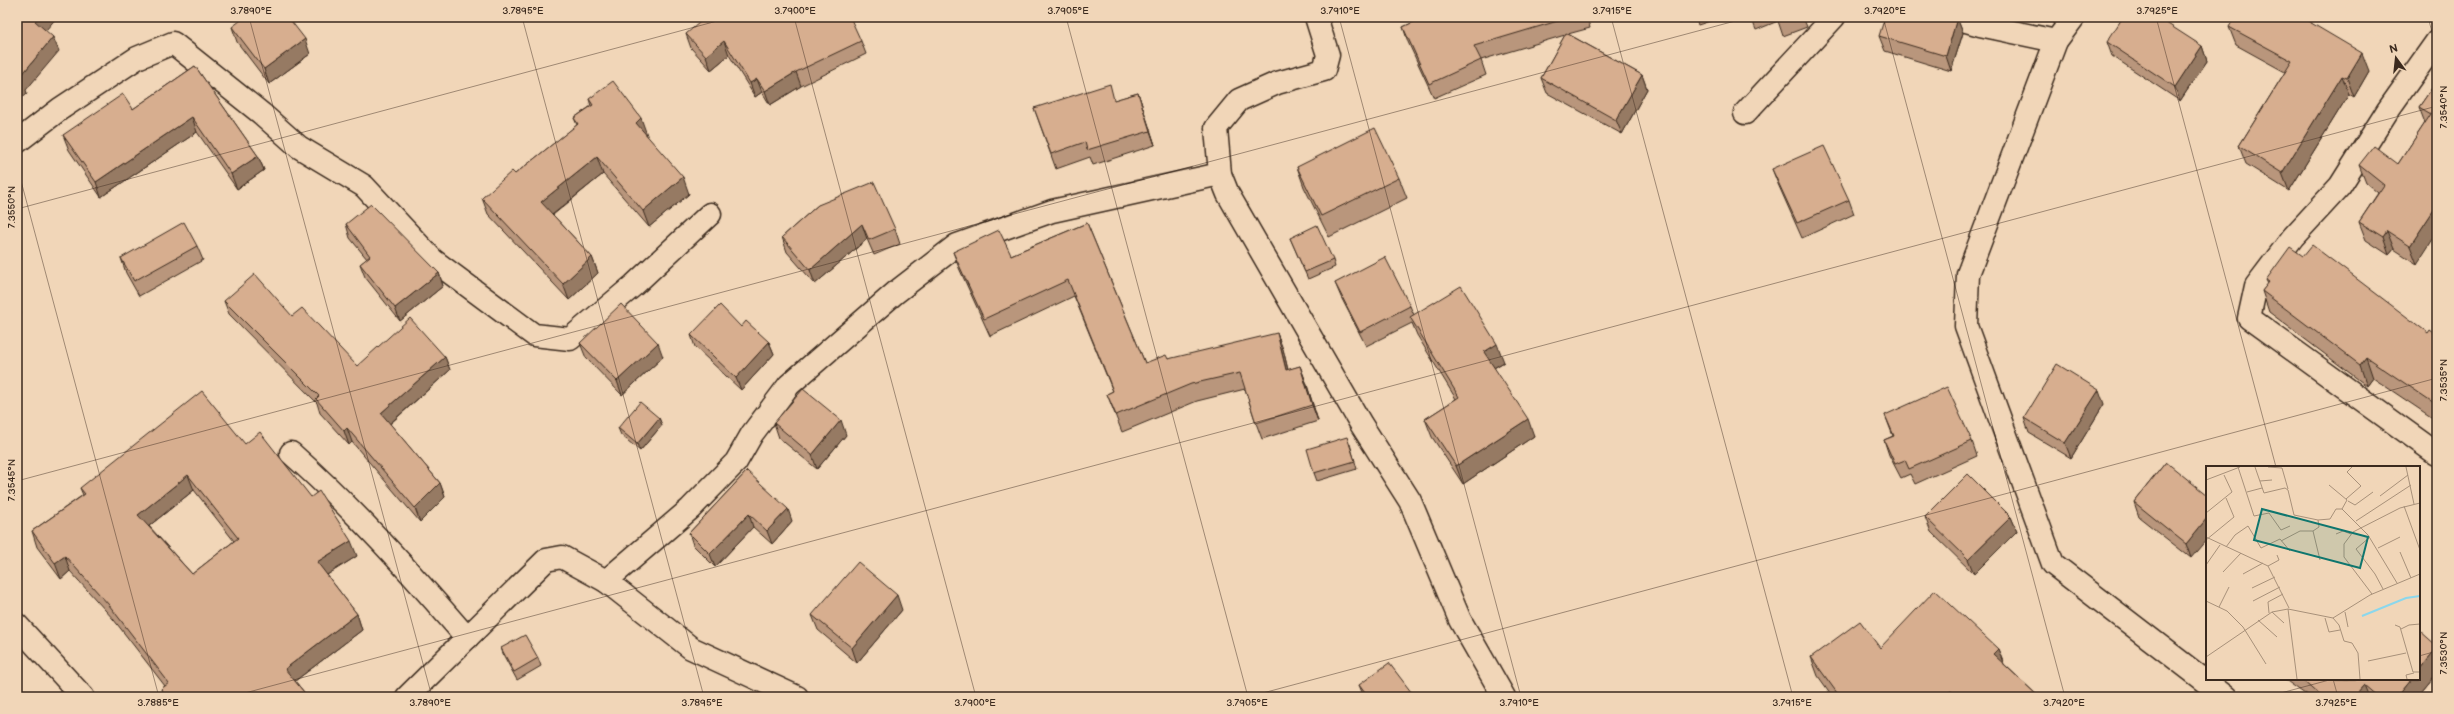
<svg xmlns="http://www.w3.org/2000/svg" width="2454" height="714" viewBox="0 0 2454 714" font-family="'Balsamiq Sans',sans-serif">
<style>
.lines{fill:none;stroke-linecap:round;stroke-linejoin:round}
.street-casing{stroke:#3b2a1e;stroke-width:25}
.street{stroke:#f1d6b8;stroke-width:22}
.wall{fill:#b9967b;stroke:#3b2a1e;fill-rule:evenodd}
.shaded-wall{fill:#967a64;stroke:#3b2a1e}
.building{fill:#d7ae8f;stroke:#3b2a1e;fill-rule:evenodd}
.ticks{fill:none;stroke:#3b2a1e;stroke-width:1;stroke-opacity:0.45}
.inset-river{fill:none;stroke:#8bd7ec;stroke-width:2}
.inset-road{fill:none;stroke:#a8917a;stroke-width:1}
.view{fill:#0f766e;fill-opacity:0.15;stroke:#0f766e;stroke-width:2}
.inset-edge{fill:none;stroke:#3b2a1e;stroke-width:2}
.neatline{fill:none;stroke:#3b2a1e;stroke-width:1.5}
.ticks-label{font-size:10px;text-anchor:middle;fill:#3b2a1e}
</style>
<rect width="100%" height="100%" fill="#f1d6b8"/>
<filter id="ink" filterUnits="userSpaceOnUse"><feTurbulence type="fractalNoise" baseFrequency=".025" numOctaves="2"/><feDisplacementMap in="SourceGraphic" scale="8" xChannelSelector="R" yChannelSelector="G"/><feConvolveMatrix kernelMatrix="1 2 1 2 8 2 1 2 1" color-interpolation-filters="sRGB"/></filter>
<g filter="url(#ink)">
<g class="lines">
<g class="street-casing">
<g id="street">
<polyline points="1316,17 1328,55 1324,70 1277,83 1239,100 1216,128 1220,174 1228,194 1361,424 1410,501 1460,620 1504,697"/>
<polyline points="1952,17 1980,25 2056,41"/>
<polyline points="2074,17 2056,41 1968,274 1966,326 2053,564 2226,697"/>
<polyline points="2437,41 2388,110 2340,186 2293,237 2256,286 2249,318 2437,454"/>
<polyline points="1745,113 1834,17"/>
<polyline points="17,142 60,109 137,58 173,43 262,114 299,147 364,186 433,260 534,335 570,339 634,285 710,214"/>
<path d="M291 453C355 510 411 573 467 638"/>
<polyline points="606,581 690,509 736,462 752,434 789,385 895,293 957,245 1052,211 1220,174"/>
<polyline points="17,625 83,697"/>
<polyline points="407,697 546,560 562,557 606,581 691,648 797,697"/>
</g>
</g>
<use href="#street" class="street"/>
</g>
<g class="wall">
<polygon points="1420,17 1587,17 1590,28 1568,34 1642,75 1647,89 1622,134 1547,93 1541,78 1565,35 1481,60 1486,75 1434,98 1408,42 1403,27 1420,19"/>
<polygon points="1678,17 1722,17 1698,25 1695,18 1680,23"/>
<polygon points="1751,17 1803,17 1807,27 1783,36 1778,21 1756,30"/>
<polygon points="1957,18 1963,33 1951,71 1885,51 1879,36"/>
<polygon points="232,27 310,54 269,84 237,42"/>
<polygon points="2229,27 2369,71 2354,97 2349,94 2289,191 2246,164 2239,146 2285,72 2236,45"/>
<polygon points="686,34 861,41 866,54 801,86 770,105 762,92 755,97 729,55 711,70 691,48"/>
<polygon points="2107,42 2202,46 2207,61 2180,101 2112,56"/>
<polygon points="195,66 258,156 264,170 237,189 197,132 101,197 69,150 63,135 133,109"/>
<polygon points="2437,81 2417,264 2394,249 2389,255 2366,240 2359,222 2378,193 2366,183 2359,165 2398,164 2425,123 2419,107"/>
<polygon points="1138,93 1155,145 1093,165 1090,157 1056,169 1034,108 1115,100"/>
<polygon points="589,99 647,135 647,136 689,194 649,227 603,174 553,215 592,257 598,273 569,300 488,214 482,198 515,174 577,125 574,118 591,106"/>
<polygon points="1297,167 1399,178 1407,198 1329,237 1304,187"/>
<polygon points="1772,169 1849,200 1854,214 1802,238 1778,184"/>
<polygon points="818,205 895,229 900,244 874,255 867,239 815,284 787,252 782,237"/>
<polygon points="1087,223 1145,363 1168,359 1283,349 1288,370 1300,366 1306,382 1318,421 1262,439 1256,423 1245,389 1197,401 1122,432 1107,394 1113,391 1112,389 1074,296 990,336 959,268 953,252 1011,255"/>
<polygon points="346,224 439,273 443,286 400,321 365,277 360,264 367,259 350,238"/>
<polygon points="1290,238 1333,260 1335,267 1308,279"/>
<polygon points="197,246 203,260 139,296 126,273 121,258"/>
<polygon points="2303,256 2428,333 2437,335 2437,421 2373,378 2367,386 2269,312 2262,291 2268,284 2266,280"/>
<polygon points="1335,283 1410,306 1414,315 1504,362 1494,368 1534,436 1463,484 1432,437 1425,419 1456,399 1417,335 1412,323 1366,346 1341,297"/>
<polygon points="17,301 21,313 17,315"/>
<polygon points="224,301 292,316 357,366 445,357 450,370 390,424 440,483 445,497 420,522 352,442 349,445 320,413 317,403 229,314"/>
<polygon points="741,327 769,342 774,354 741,390 695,347 691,335"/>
<polygon points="580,343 663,357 622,395 586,358"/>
<polygon points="2104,404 2071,458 2029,433 2024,418"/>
<polygon points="1885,415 1972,441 1977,456 1915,484 1910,474 1901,478 1889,455 1884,440 1893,436"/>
<polygon points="659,418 662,425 640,451 621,435 618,428"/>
<polygon points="774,423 846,435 817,469 779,438"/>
<path d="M245 444 357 556 327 575 357 614 362 630 295 681 308 697H164L161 689 165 686 114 620 70 571 61 579 37 547 32 531 83 495 80 488ZM194 490 234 541 192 574 149 526Z"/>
<polygon points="1350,444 1357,469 1317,481 1314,473"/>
<polygon points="2166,462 2191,558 2139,517 2134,502"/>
<polygon points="747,471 792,521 772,544 753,527 715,567 693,545 689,533"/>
<polygon points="1925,517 2011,517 2017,531 1974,574 1931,532"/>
<polygon points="902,610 857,663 818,630 812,615"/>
<polygon points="2437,646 2437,673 2417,697 2309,697 2284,679 2419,679"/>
<polygon points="501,648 538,658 541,666 517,680 504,656"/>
<polygon points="1880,648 1998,649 2004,664 2039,697 1833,697 1818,676 1811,657"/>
<polygon points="1359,685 1415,697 1364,697"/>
</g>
<g class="shaded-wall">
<polygon points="39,17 57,17 41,36 35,21"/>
<polygon points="1957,18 1963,33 1951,71 1946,56"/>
<polygon points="53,37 59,51 26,90 27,93 17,102 17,83 20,77"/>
<polygon points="305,39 310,54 269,84 264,69"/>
<polygon points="724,41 729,55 711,70 706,56"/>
<polygon points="2202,46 2207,61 2180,101 2175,87"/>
<polygon points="2362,53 2369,71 2354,97 2347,78"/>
<polygon points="796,72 801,86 770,105 765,91"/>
<polygon points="1642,75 1647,89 1622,134 1616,120"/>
<polygon points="2342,76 2349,94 2289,191 2282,173"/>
<polygon points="757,79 762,92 755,97 750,83"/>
<polygon points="1138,93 1143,108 1155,145 1150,131"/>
<polygon points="192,117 197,132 101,197 96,182"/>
<polygon points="641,118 647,135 642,139 636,123"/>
<polygon points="258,156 264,170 237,189 231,174"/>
<polygon points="597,157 603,174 547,219 541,202"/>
<polygon points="683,177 689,194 649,227 643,211"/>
<polygon points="2437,205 2437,233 2417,264 2410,246"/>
<polygon points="862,224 867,239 815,284 810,270"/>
<polygon points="2387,231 2394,249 2389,255 2383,237"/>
<polygon points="592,257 598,273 569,300 563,284"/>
<polygon points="439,273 443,286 400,321 395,308"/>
<polygon points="1277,333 1283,349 1292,387 1286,370"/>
<polygon points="769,342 774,354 741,390 736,378"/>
<polygon points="658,343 663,357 622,395 617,381"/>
<polygon points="1497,344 1504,362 1490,370 1484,352"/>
<polygon points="445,357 450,370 386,427 381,413"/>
<polygon points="2366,357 2373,378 2367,386 2360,365"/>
<polygon points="1300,366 1306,382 1318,421 1312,405"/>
<polygon points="2099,390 2104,404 2071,458 2065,443"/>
<polygon points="659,418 662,425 640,451 637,444"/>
<polygon points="1528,419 1534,436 1463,484 1456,466"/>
<polygon points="841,420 846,435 817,469 812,455"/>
<polygon points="347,428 352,442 349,445 344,431"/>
<polygon points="188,475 194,490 144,530 138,515"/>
<polygon points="440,483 445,497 420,522 415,508"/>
<polygon points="788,509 792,521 772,544 767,531"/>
<polygon points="749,514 753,527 715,567 710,554"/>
<polygon points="2011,517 2017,531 1974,574 1968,559"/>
<polygon points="2207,518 2207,539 2191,558 2186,544"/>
<polygon points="351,541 357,556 322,578 317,562"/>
<polygon points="65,556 70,571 61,579 55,563"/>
<polygon points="897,595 902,610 857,663 852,648"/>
<polygon points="357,614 362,630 291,684 285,669"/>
<polygon points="1998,649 2005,668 1993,654"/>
<polygon points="2437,649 2437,673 2417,697 2396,697 2411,679 2419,679 2419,670"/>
<polygon points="2364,685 2369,697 2353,697"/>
<polygon points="1951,691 1953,697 1942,697"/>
</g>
<g class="building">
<polygon points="17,17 39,17 35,21 53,37 20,77 22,79 17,83"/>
<polygon points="245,17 288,17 305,39 264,69 232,27"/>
<polygon points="706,17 850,17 861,41 796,72 765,91 757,79 750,83 724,41 706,56 686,34"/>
<polygon points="1420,17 1571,17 1474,46 1481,60 1429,84 1403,27 1420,19"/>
<polygon points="1776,17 1790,17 1778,21"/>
<polygon points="1885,17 1954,17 1957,18 1946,56 1879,36"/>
<polygon points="2123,17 2157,17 2202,46 2175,87 2107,42"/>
<polygon points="2235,17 2301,17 2362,53 2347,78 2342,76 2282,173 2239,146 2292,61 2229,27"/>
<polygon points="1566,33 1642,75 1616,120 1541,78"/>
<polygon points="195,66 258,156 231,174 192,117 96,182 63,135 123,94 133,109"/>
<polygon points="613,81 641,118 636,123 683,177 643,211 597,157 541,202 592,257 563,284 482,198 512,171 515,174 578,124 574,118 593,105 589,99"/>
<polygon points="2437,81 2437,205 2410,246 2387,231 2383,237 2359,222 2384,185 2359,165 2374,146 2398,164 2431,114 2419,107"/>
<polygon points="1110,84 1114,100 1138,93 1150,131 1087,150 1085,142 1051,154 1034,108"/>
<polygon points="1375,128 1399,178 1321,216 1297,167"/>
<polygon points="1824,146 1849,200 1797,223 1772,169"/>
<polygon points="874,182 895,229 869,240 862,224 810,270 782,237 818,205"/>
<polygon points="371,204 439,273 395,308 360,264 370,256 346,224"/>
<polygon points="184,222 197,246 134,281 121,258"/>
<polygon points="1087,223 1145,363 1166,355 1168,359 1277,333 1286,370 1300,366 1312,405 1256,423 1240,373 1191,384 1116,415 1107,394 1113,391 1108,378 1068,280 984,319 953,252 999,230 1011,255"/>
<polygon points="1317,225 1333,260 1305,272 1290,238"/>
<polygon points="2312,245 2428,333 2430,330 2437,335 2437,405 2366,357 2360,365 2262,291 2269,282 2266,280 2290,247 2303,256"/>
<polygon points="1385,257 1410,306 1360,332 1335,283"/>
<polygon points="255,274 292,316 302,308 357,366 410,318 445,357 381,413 440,483 415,508 347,428 344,431 316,399 319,396 224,301"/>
<polygon points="1461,286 1497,344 1484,352 1528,419 1456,466 1425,419 1459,397 1410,317"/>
<polygon points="621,304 658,343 617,381 580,343"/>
<polygon points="720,305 741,327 746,321 769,342 736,378 691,335"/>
<polygon points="2057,364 2099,390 2065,443 2024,418"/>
<polygon points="1947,387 1972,441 1909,469 1905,460 1895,464 1884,440 1894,436 1885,415"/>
<polygon points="803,389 841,420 812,455 774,423"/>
<path d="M202 391 245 444 260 432 311 497 319 491 351 541 317 562 357 614 285 669 308 697H167L161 689 169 683 109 605 65 556 55 563 32 531 85 494 80 488ZM188 475 238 538 192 574 138 515Z"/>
<polygon points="640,402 659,418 637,444 618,428"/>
<polygon points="1347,437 1355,461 1314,473 1307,449"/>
<polygon points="2166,462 2207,495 2207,518 2186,544 2134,502"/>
<polygon points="747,471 788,509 767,531 749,514 710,554 689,533"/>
<polygon points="1968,474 2011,517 1968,559 1925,517"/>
<polygon points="858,562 897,595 852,648 812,615"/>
<polygon points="1935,590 1998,649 1993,654 2039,697 1957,697 1951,691 1942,697 1840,697 1811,657 1860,621 1880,648"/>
<polygon points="2419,630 2437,646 2437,649 2419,670"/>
<polygon points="525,635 538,658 514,672 501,648"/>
<polygon points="1389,663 1415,697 1368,697 1359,685"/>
<polygon points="2302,679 2411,679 2396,697 2378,697 2364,685 2353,697 2322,697"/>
</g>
</g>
<path class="ticks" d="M249 17 432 697M522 17 704 697M794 17 976 697M1066 17 1248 697M1339 17 1521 697M1611 17 1793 697M1883 17 2065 697M2156 17 2276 467M2428 17 2437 51M17 166 159 697M17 209 732 17M17 481 1750 17M2419 656 2437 651M2333 679 2338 697M230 697 2437 106M1248 697 2437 378M2266 697 2333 679"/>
<g transform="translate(2206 466)">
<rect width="214" height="214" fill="#f1d6b8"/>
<path class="inset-river" d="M156 150 200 132 214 130"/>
<path class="inset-road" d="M32 1 48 50 63 47 75 64 84 60M49 1 58 27 79 22 82 24 88 49 112 54 124 53 130 43H136M62 1 76 2 82 23M200 1 208 38M0 14 34 1M54 15 66 14M123 19 141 34 136 43 162 69 191 117M41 26 56 22M174 30 202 9M140 33 155 20 141 6 146 1M142 35 149 39 167 26M198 40 214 84M0 47 26 26 18 9M112 54 113 61 107 65 114 94M150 55 205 19M130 68 137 65 145 68M0 71 62 100 83 142M164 71 150 83 169 108 177 123M0 74 28 51 20 32M75 75 94 65H107M20 81 29 69 42 60 55 82 74 73 84 85M172 82 194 71M194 86 205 112M0 99 14 79M62 100 73 94 71 89M17 106 35 87M37 108 57 97M46 122 69 111M166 128 138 91V78L147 66 194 42 214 37M0 135 21 145 37 161 60 198M47 135 74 121M13 141 23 121M82 143 91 213M66 146 78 157M139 146 142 161M63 147 62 136 77 128M119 152 123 166 134 164M127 152 133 159 138 175 146 177 152 187 154 213M52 154 71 171M189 159 194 161 207 206H214M195 163 203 159 214 158M0 191 66 146 82 143 127 152 164 129 214 108M162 195 200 187M201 213 200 209 208 207"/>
<path class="view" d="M56 43 162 71 154 102 48 74Z"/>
<rect width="214" height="214" class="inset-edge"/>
</g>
<rect width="2454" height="714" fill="none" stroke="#f1d6b8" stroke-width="44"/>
<g transform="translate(2396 58) rotate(345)" stroke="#f1d6b8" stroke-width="3" paint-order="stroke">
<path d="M0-3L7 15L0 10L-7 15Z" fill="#3b2a1e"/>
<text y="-6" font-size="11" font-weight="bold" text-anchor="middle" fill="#3b2a1e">N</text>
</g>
<rect x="22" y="22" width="2410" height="670" class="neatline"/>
<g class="ticks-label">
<text x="251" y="14">3.7890°E</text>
<text x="523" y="14">3.7895°E</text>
<text x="795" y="14">3.7900°E</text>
<text x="1068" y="14">3.7905°E</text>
<text x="1340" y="14">3.7910°E</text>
<text x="1612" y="14">3.7915°E</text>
<text x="1885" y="14">3.7920°E</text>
<text x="2157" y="14">3.7925°E</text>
<text transform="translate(2443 107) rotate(-90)" y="4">7.3540°N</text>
<text transform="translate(11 207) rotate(-90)" y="4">7.3550°N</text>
<text transform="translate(2443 380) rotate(-90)" y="4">7.3535°N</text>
<text transform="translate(11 480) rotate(-90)" y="4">7.3545°N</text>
<text transform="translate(2443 653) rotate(-90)" y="4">7.3530°N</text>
<text x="158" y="706">3.7885°E</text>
<text x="430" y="706">3.7890°E</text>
<text x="702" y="706">3.7895°E</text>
<text x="975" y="706">3.7900°E</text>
<text x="1247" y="706">3.7905°E</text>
<text x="1519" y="706">3.7910°E</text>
<text x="1792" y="706">3.7915°E</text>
<text x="2064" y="706">3.7920°E</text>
<text x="2336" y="706">3.7925°E</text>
</g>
</svg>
